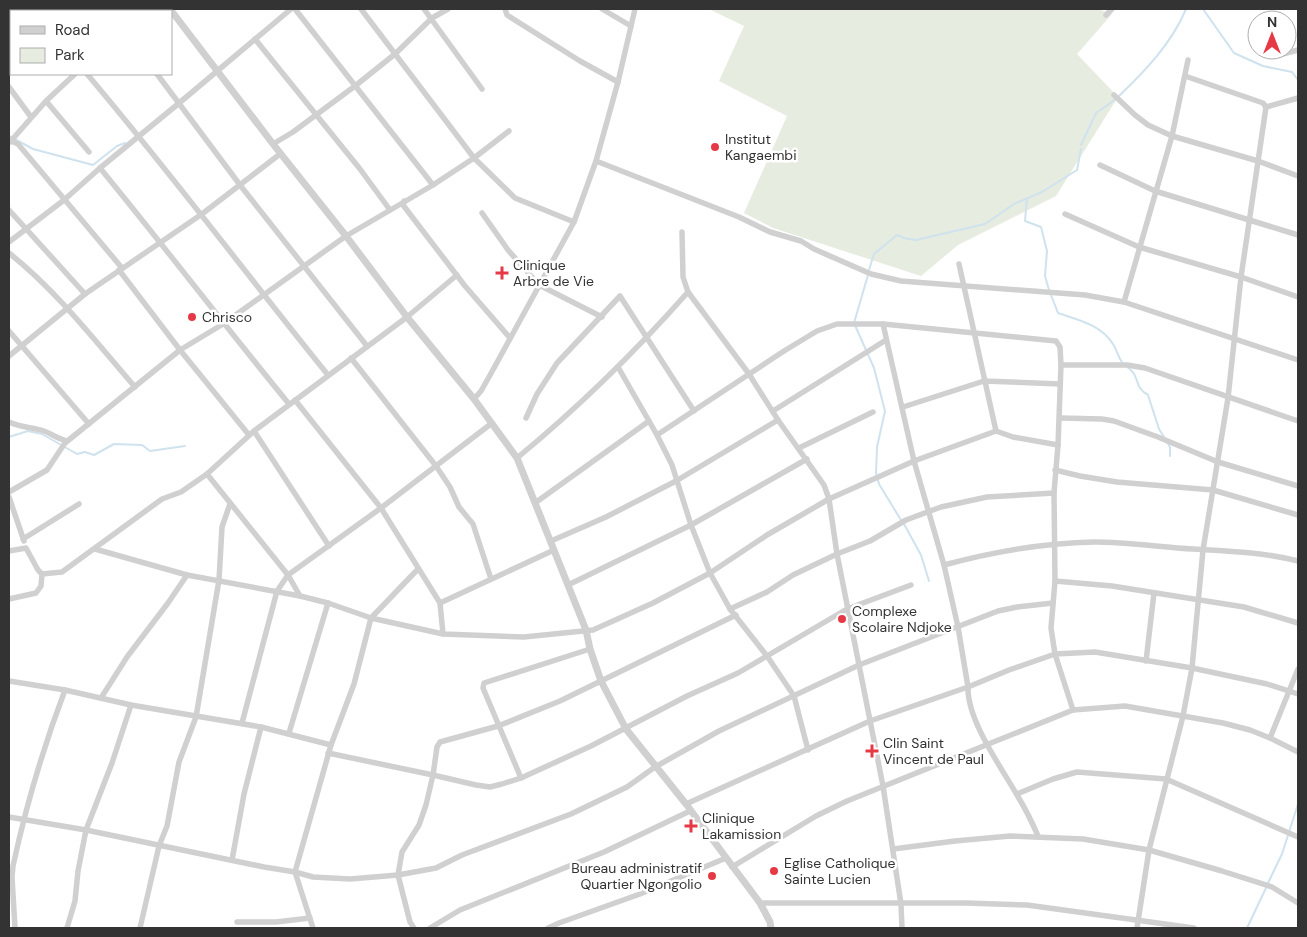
<svg xmlns="http://www.w3.org/2000/svg" width="1307" height="937" viewBox="0 0 1307 937" font-family="'DM Sans',sans-serif">
<style>
.green{fill:#e6ecdf}
.lines{fill:none;stroke-linecap:round;stroke-linejoin:round}
.stream{stroke:#cfe2ee;stroke-width:2}
.minor{stroke:#d0d0d0;stroke-width:5.5}
.tertiary{stroke:#d0d0d0;stroke-width:7}
.poi-dot{fill:#e63946;stroke:#fff;stroke-width:2}
.labels{text-anchor:middle;stroke-width:5;stroke-linejoin:round;paint-order:stroke}
.poi-label{font-size:14px;fill:#333;stroke:#fff;text-anchor:start}
</style>
<rect width="100%" height="100%" fill="#fff"/>
<polygon class="green" points="709,9 1098,9 1112,14 1077,54 1118,97 1056,196 958,245 921,276 773,228 744,213 787,116 719,81 744,26"/>
<g class="lines">
<g class="stream">
<polyline points="1203,9 1234,53 1263,66 1292,72 1298,80"/>
<path d="M1119 96C1145 71 1172 43 1186 9"/>
<polyline points="9,136 33,149 93,165 117,146 125,143"/>
<polyline points="1081,145 1096,113 1116,99"/>
<polyline points="1027,198 1025,221 1041,227 1047,251 1045,276 1049,290"/>
<polyline points="869,270 874,254 897,235 904,238 916,240 985,224 1014,204 1042,192 1077,170 1081,149"/>
<polyline points="868,275 854,323 874,368 885,411 877,447 876,473 879,484 901,520"/>
<path d="M1051 295 1058 313C1079 320 1101 325 1113 344 1117 350 1118 357 1122 362"/>
<path d="M1127 367C1141 376 1133 387 1148 395L1159 429 1164 437"/>
<polyline points="9,437 28,431 42,434 77,454 85,452 94,455 114,444 142,445 150,451 185,446"/>
<polyline points="1167,442 1170,447 1170,456"/>
<polyline points="904,524 921,555 929,581"/>
<polyline points="1268,883 1282,854 1298,804"/>
<polyline points="1247,928 1266,888"/>
</g>
<g class="minor">
<polyline points="24,9 26,11"/>
<polyline points="103,9 105,11"/>
<polyline points="295,9 433,185"/>
<polyline points="361,9 474,158 515,198 574,222"/>
<polyline points="424,9 482,89"/>
<polyline points="505,9 507,15 580,61 618,82"/>
<polyline points="602,9 631,26"/>
<polyline points="134,11 137,9"/>
<polyline points="1106,15 1112,9"/>
<polyline points="255,39 360,169 390,210"/>
<polyline points="1279,55 1298,50"/>
<path d="M87 74C170 172 247 275 328 375"/>
<polyline points="157,74 240,185 367,346"/>
<polyline points="1185,76 1263,103 1266,107"/>
<polyline points="9,87 31,117"/>
<polyline points="1114,95 1135,115 1148,125 1172,136 1258,161 1298,176"/>
<polyline points="46,101 89,152"/>
<polyline points="1266,107 1298,98"/>
<polyline points="11,141 18,144 122,268"/>
<polyline points="10,142 46,101 75,74"/>
<polyline points="273,144 293,132 355,86 395,54 432,18 448,9"/>
<polyline points="596,161 739,217 770,232 801,241 814,249 871,274 901,281 1085,295 1124,302 1298,360"/>
<polyline points="1100,165 1155,191 1298,235"/>
<path d="M100 168C164 246 225 326 289 404"/>
<polyline points="404,201 403,205 465,286 510,338"/>
<polyline points="9,210 85,294"/>
<polyline points="482,213 508,250 539,285 602,317"/>
<polyline points="1065,214 1139,247 1241,277 1298,297"/>
<polyline points="682,232 683,277 688,292 749,374 778,420 824,485 829,499 837,554 883,786 901,904 902,928"/>
<polyline points="9,242 64,200 100,168 178,104 291,9"/>
<path d="M9 253C57 291 95 341 135 387"/>
<polyline points="959,264 996,431"/>
<polyline points="119,270 180,350 249,435"/>
<polyline points="1124,302 1172,136 1188,60"/>
<path d="M883 324 914 461 944 565 958 627 968 687C967 720 1001 767 1017 795 1025 808 1032 822 1038 836"/>
<polyline points="9,331 89,424"/>
<polyline points="9,356 85,294 202,214 280,154"/>
<polyline points="351,358 436,466 450,487 459,507 473,524 491,579"/>
<polyline points="1061,365 1127,365 1145,368 1298,421"/>
<polyline points="618,367 657,435 672,465 691,525 710,573 730,609 767,656 794,696 808,750"/>
<polyline points="474,399 481,391 489,377 574,222 596,161 618,82 635,9"/>
<polyline points="295,400 381,508 440,603 443,634"/>
<polyline points="903,407 984,381 1060,384"/>
<polyline points="773,411 886,340"/>
<polyline points="526,418 537,394 557,363 620,296 694,411"/>
<polyline points="1060,418 1102,419 1114,421 1158,437 1218,462 1298,486"/>
<path d="M9 422C22 428 32 427 44 431 52 434 58 439 67 441"/>
<polyline points="254,431 329,546"/>
<polyline points="657,435 784,351 817,331 837,324 883,324 1056,341 1060,347 1061,365 1058,445 1054,493 1055,581 1051,628 1055,654 1073,710"/>
<polyline points="799,448 873,412"/>
<path d="M517 458C579 407 635 352 688 292"/>
<polyline points="1055,470 1080,476 1117,482 1213,490 1298,515"/>
<polyline points="207,474 288,575 300,596"/>
<polyline points="9,492 47,470 65,443 180,350 223,324 346,236 433,185 474,158 509,131"/>
<polyline points="9,497 24,541"/>
<polyline points="535,503 649,421"/>
<polyline points="23,539 79,504"/>
<polyline points="551,541 606,517 676,481 778,420"/>
<polyline points="95,549 187,575 300,596 328,603 371,618 443,634 524,637 593,630 653,603 710,573 767,535 829,499 914,461 996,431 1013,437 1058,445"/>
<polyline points="9,551 26,548 38,570 42,574 62,572 162,499 181,492 207,474 254,431 407,317 457,275"/>
<path d="M944 565C992 552 1044 543 1094 542 1127 542 1160 547 1193 549 1228 551 1263 552 1298 561"/>
<polyline points="1055,581 1112,586 1244,607 1298,623"/>
<polyline points="568,585 691,525 807,459"/>
<polyline points="9,599 36,593 41,586 42,574"/>
<polyline points="440,603 554,550"/>
<polyline points="730,609 767,592 793,575 837,554 870,541 906,520 941,507 987,497 1054,493"/>
<polyline points="1146,661 1154,593"/>
<polyline points="9,681 65,690 131,705 261,727 331,745"/>
<polyline points="101,698 127,657 168,603 187,575"/>
<polyline points="242,723 277,591 288,575 381,508 492,423"/>
<polyline points="289,733 328,603"/>
<polyline points="1270,738 1298,669"/>
<polyline points="328,753 433,775 476,785 490,787 502,784 521,778 591,746 687,696 738,673 847,609 911,585"/>
<polyline points="521,778 483,688 484,683 590,649"/>
<polyline points="1017,794 1053,779 1077,772 1166,779 1298,837"/>
<polyline points="686,804 870,721 968,687 1009,670 1055,654 1095,652 1192,668 1267,684 1298,694"/>
<polyline points="9,817 86,830 264,867 295,872 313,877 350,879 398,875 436,868 462,855 571,814 627,787 655,767 719,731 859,665 998,611 1017,607 1053,603"/>
<polyline points="893,849 955,841 1010,836 1083,839 1149,850 1222,871 1272,887 1298,903"/>
<polyline points="232,860 244,794 261,727"/>
<polyline points="732,867 816,816 847,801 1073,710 1125,706 1223,723 1250,730 1270,738 1298,752"/>
<polyline points="760,903 966,903 1027,905 1194,928"/>
<polyline points="237,922 276,922 310,918"/>
<path d="M15 928 12 877 13 866C26 806 43 748 65 690"/>
<polyline points="67,928 75,901 78,871 86,830 112,763 131,705"/>
<polyline points="140,928 159,846 167,826 179,762 196,717 219,580 222,527 230,504"/>
<polyline points="313,928 295,872 331,745 354,684 371,618 418,569"/>
<polyline points="414,928 410,922 398,875 402,852 419,825 426,805 433,775 437,747 440,742 498,726 560,701 736,615"/>
<polyline points="430,928 460,910 604,852 690,811"/>
<polyline points="548,928 559,923 640,894 726,858"/>
<polyline points="1137,928 1149,850 1183,716 1192,668 1203,550 1228,398 1241,277 1266,107"/>
</g>
<polyline class="tertiary" points="170,9 273,144 346,236 407,317 474,399 517,458 586,630 590,649 601,681 626,729 686,804 760,903 770,922 771,928"/>
</g>
<g class="poi-dot">
<circle cx="715" cy="147" r="5"/>
<path d="M499.5 265.5h5v5h5v5h-5v5h-5v-5h-5v-5h5z"/>
<circle cx="192" cy="317" r="5"/>
<circle cx="842" cy="619" r="5"/>
<path d="M869.5 743.5h5v5h5v5h-5v5h-5v-5h-5v-5h5z"/>
<path d="M688.5 818.5h5v5h5v5h-5v5h-5v-5h-5v-5h5z"/>
<circle cx="774" cy="871" r="5"/>
<circle cx="712" cy="876" r="5"/>
</g>
<g class="labels">
<g class="poi-label">
<text x="725" y="144">Institut<tspan x="725" dy="16">Kangaembi</tspan></text>
<text x="513" y="270">Clinique<tspan x="513" dy="16">Arbre de Vie</tspan></text>
<text x="202" y="322">Chrisco</text>
<text x="852" y="616">Complexe<tspan x="852" dy="16">Scolaire Ndjoke</tspan></text>
<text x="883" y="748">Clin Saint<tspan x="883" dy="16">Vincent de Paul</tspan></text>
<text x="702" y="823">Clinique<tspan x="702" dy="16">Lakamission</tspan></text>
<text x="784" y="868">Eglise Catholique<tspan x="784" dy="16">Sainte Lucien</tspan></text>
<text x="702" y="873" text-anchor="end">Bureau administratif<tspan x="702" dy="16">Quartier Ngongolio</tspan></text>
</g>
</g>
<rect width="1307" height="937" fill="none" stroke="#333333" stroke-width="20"/>
<rect x="10" y="10" width="162" height="65" fill="#ffffff" stroke="#adadad"/>
<rect x="20" y="26" width="25" height="8" fill="#d0d0d0" stroke="#adadad"/>
<text x="55" y="35" font-size="15" fill="#333333">Road</text>
<rect x="20" y="48" width="25" height="15" fill="#e6ecdf" stroke="#adadad"/>
<text x="55" y="60" font-size="15" fill="#333333">Park</text>
<g transform="translate(1272 35)"><circle r="24" fill="#ffffff" stroke="#adadad"/>
<path d="M0-4L9 19L0 12L-9 19Z" fill="#e63946"/>
<text y="-8" font-size="14" font-weight="bold" text-anchor="middle" fill="#333333">N</text>
</g>
</svg>
